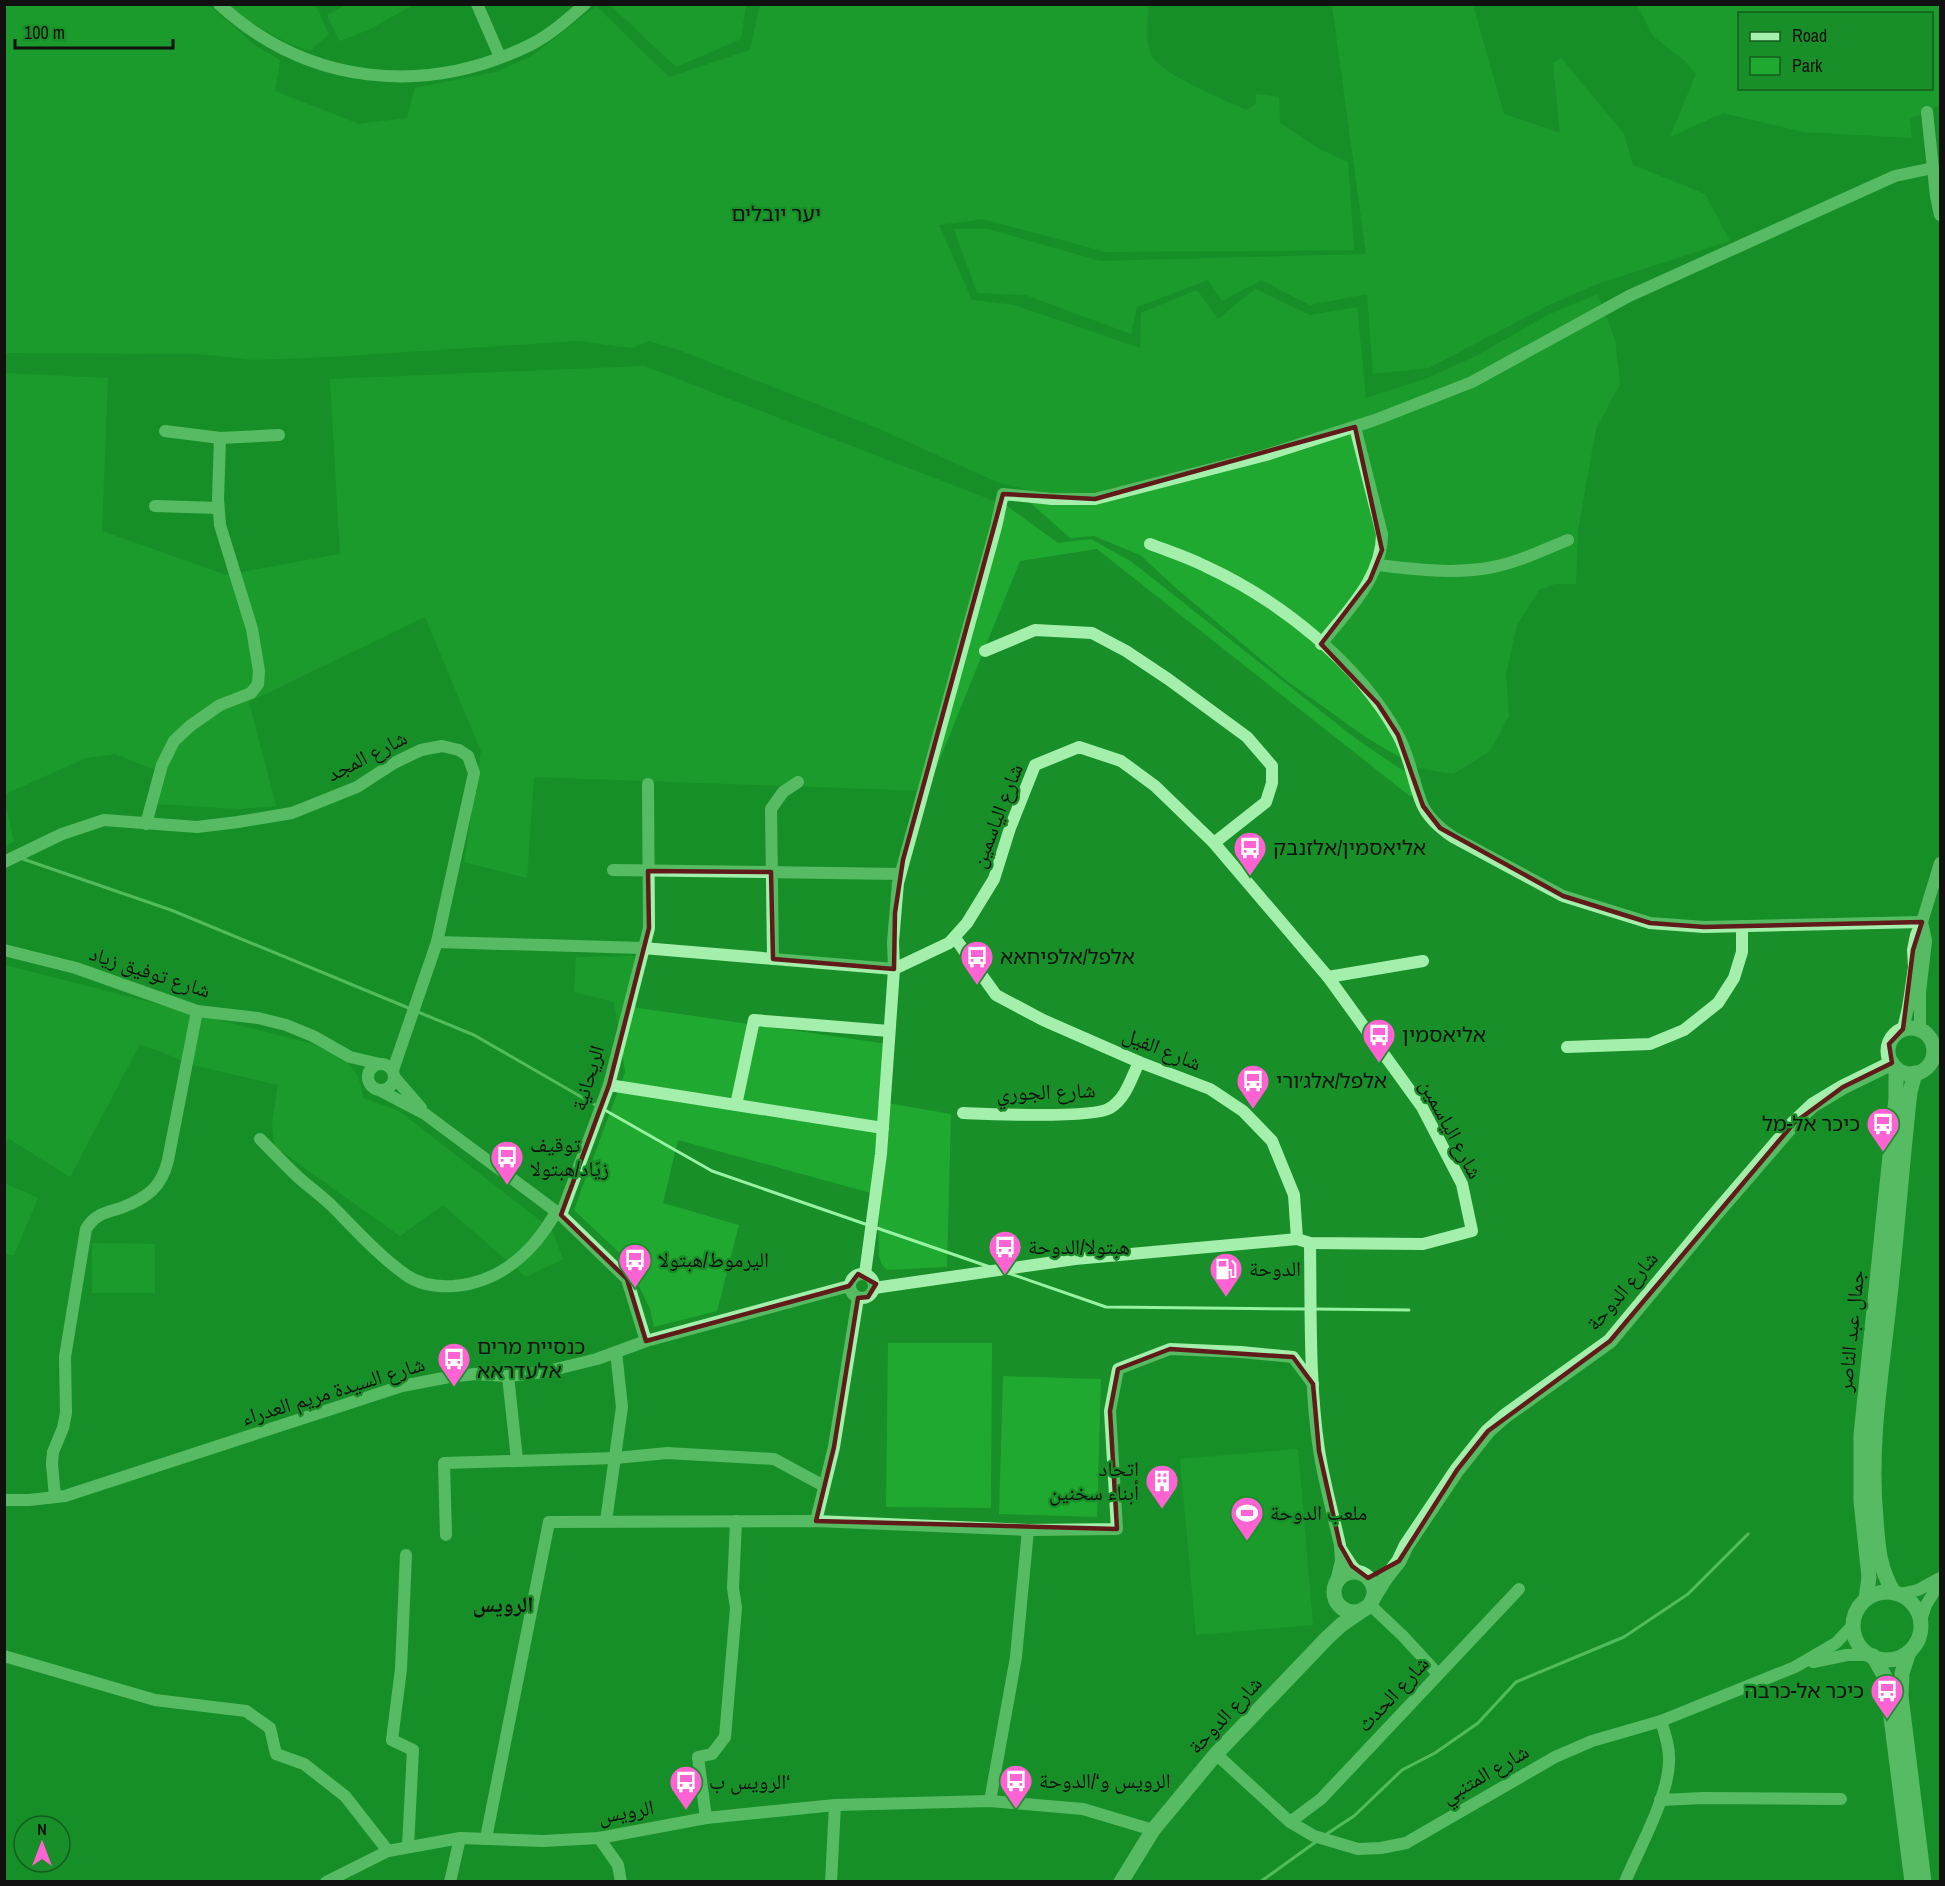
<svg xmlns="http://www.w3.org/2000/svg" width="1945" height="1886" viewBox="0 0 1945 1886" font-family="'Archivo Narrow','Noto Naskh Arabic','Noto Sans Hebrew',sans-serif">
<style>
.green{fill:#20a930;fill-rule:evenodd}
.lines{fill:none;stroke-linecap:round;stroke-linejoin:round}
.stream{stroke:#97f2a1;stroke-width:3}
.minor{stroke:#a5efad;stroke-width:12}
.tertiary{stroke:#a5efad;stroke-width:15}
.marked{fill:none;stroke:#601a1a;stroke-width:4.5;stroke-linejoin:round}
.labels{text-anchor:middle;stroke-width:4.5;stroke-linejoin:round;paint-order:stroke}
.park-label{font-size:21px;fill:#111;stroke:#188f28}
.street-label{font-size:21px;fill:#111;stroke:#188f28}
.poi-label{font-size:21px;fill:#111;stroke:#188f28;text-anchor:start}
.neighbourhood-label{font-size:22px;font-weight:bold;fill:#111;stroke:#188f28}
</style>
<rect width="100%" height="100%" fill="#188f28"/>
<g class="green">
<polygon points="348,4 413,4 413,5 370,29 340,41 327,15"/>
<path d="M4 5H209L256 46 280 60 275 91 359 124 407 118 415 88 496 72 532 56 596 6 669 77 750 50 760 5H1148C1149 20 1144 42 1152 56 1164 76 1223 99 1246 110L1256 104V94L1279 97 1280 123 1319 149 1348 162 1354 250 1106 252 983 219 939 225 972 300 1014 305 1140 348 1141 313 1197 290 1218 319 1255 289 1310 315 1357 307 1366 398 1425 379 1476 356 1548 315 1598 294 1615 340 1620 384 1596 429 1578 530 1576 584H1555L1539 590 1517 625 1506 673 1509 716 1490 751 1453 774 1418 768 1367 738 1287 681 1177 589 1140 555 1094 536 1070 538 1026 499 1025 489 997 482 875 427 679 350 649 341 632 348 577 341 330 357 254 360 200 354 5 353Z"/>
<path d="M227 5H315L329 34 310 51C279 41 253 24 227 5Z"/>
<polygon points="610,5 746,5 741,39 676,67"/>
<polygon points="1473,5 1504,114 1560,133 1553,63 1561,58 1624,134 1633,165 1705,194 1730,241 1597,284 1549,305 1429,368 1373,374 1367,294 1310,305 1261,280 1222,301 1208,280 1137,307 1131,334 1026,295 977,293 954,229 988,229 1100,261 1366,254 1332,5"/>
<path d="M1637 5H1940V105L1910 119 1912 138 1804 132 1723 113 1670 137 1696 74 1685 61 1653 36ZM1740 14H1932V88H1740Z"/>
<polygon points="644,366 1007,506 1058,543 1091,539 1132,562 1355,738 1399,768 1422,778 1411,797 1097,549 1020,561 927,791 534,777 527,878 464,862 481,751 425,617 249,702 276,806 239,809 157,804 163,773 115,754 86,758 5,794 4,373 108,378 102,531 226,575 340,554 330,379"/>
<polygon points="4,798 14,841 5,846 4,846"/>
<polygon points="639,956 632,1007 894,1045 887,1103 951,1114 947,1267 887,1270 882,1265 879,1256 878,1195 678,1140 663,1203 739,1225 717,1311 654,1327 650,1309 626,1259 574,1210 625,1072 614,1002 574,992 576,957"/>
<path d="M5 965 313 1044C342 1059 359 1062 363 1098L399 1111 552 1230 563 1259 526 1277 443 1205 400 1236 274 1146 272 1123 278 1085 197 1066 140 1044 70 1177 8 1138 5 1146Z"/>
<polygon points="4,1183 38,1198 14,1255 5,1254"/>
<polygon points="92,1243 155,1244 155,1293 92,1293"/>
<polygon points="888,1343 992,1343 991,1508 886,1507"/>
<polygon points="1003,1376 1101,1379 1097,1517 999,1514"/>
<polygon points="1298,1449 1313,1625 1196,1635 1180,1459"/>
</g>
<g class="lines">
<g class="stream">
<polyline points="20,858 171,910 411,1009"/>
<polyline points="418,1012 474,1035 597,1106"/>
<polyline points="603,1109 712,1171 868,1225"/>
<polyline points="874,1227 990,1267"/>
<polyline points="1008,1273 1106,1307 1307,1309"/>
<polyline points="1314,1309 1409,1310"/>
<polyline points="1325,1835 1354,1816 1402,1770 1435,1753 1478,1723 1516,1682 1624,1637 1688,1594 1748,1534"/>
<polyline points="1260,1882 1317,1841"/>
</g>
<g class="minor">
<path d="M219 4C307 85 424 97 530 45 550 35 568 19 585 4"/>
<polyline points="477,4 500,57"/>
<polyline points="1927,112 1936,196 1940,215"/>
<polyline points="165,431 220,438 279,435"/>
<polyline points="155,506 218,508"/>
<path d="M1150 544C1168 551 1187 557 1205 566 1279 600 1359 663 1398 735 1410 757 1413 782 1422 804 1428 818 1441 829 1453 837L1563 896 1650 923 1704 927 1922 922"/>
<path d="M1377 565C1415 569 1454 575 1493 567 1519 562 1543 550 1568 540"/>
<path d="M1321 644C1347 611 1382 578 1382 534L1355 427"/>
<polyline points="985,651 1035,630 1092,633 1126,651 1168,679 1247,737 1272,766 1272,783 1266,802 1214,843"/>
<polyline points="146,824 162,765 174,741 190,726 220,705 251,693 258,684 259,671 252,629 220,525 218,499 220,438"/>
<polyline points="4,862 62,834 104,820 197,827 238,822 292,813 357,787 394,763 421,750 442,746 459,750 468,756 474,773 437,942 393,1070"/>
<polyline points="613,870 900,874"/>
<polyline points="955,938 996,995 1043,1020 1139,1062 1210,1089 1243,1111 1272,1141 1294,1195 1297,1239"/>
<polyline points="437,942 643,948 894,969 949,943 967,923 994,879 1010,828 1035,765 1079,747 1121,761 1155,786 1214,843 1328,977"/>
<polyline points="4,950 76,968 197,1011 258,1018 286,1025 313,1036 350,1057 380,1064"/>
<polyline points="773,959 771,809 783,792 798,782"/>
<polyline points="1903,1029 1908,1008 1914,967 1913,950 1916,935 1922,922 1940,863"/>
<polyline points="1920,1030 1920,992 1926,941 1922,922"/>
<polyline points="1567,1047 1650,1044 1684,1030 1718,1003 1734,978 1742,952 1742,926"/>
<circle cx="381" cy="1077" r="13"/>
<polyline points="395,1078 421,1108"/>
<polyline points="609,1085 883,1128"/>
<polyline points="381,1091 425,1114 561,1215 627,1279 646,1341"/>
<polyline points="736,1105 754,1020 889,1031"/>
<path d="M963 1113C988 1114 1093 1119 1110 1108 1126 1098 1131 1079 1139 1062"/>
<path d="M260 1139C272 1151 285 1165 298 1177 309 1187 322 1196 333 1207 356 1230 379 1256 406 1275 420 1285 438 1287 454 1286 501 1282 534 1251 556 1212"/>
<polyline points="561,1215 609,1085 649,928 648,784"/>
<path d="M1310 1243C1311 1312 1309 1382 1319 1450 1324 1482 1333 1514 1340 1545L1341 1561 1335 1586"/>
<circle cx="862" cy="1286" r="12"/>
<polyline points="865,1274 881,1154 894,969 893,942 898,883 996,527 1003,494 1052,499 1095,499 1266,455 1375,420 1472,382 1629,296 1895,176 1933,168"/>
<polyline points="874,1288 1075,1259 1297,1239 1310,1243 1423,1244 1472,1231 1462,1184 1422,1107 1328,977 1423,961"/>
<polyline points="508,1376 517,1460"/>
<path d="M55 1497 52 1464 53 1452 63 1428 66 1413 65 1357 86 1229C95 1214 105 1213 121 1208 147 1198 162 1187 168 1160L197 1011"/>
<polyline points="4,1500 29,1500 65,1496 402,1386 449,1377 475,1374 508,1376 544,1372 597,1359 646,1341 849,1286"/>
<polyline points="606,1521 622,1407 616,1352"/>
<polyline points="816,1521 834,1447 858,1298"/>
<polyline points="446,1535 444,1463 616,1458 667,1453 774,1459 824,1486"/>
<polyline points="1341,1549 1352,1566 1359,1573"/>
<polyline points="406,1555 401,1669 392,1740 413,1750 408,1846"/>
<polyline points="1900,1594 1918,1590 1940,1578"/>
<polyline points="1369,1604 1402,1635 1438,1674"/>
<polyline points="1921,1620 1926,1605 1940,1582"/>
<polyline points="4,1656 155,1700 246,1711 270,1728 276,1754 304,1764 345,1796 388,1851"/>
<polyline points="1813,1662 1847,1655 1869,1655"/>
<polyline points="1216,1754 1290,1822 1314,1836 1358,1849 1381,1848 1406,1843 1555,1757 1592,1741 1661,1721 1795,1667 1836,1643 1853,1625"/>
<polyline points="1660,1800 1704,1798 1841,1799"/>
<polyline points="990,1801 1016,1657 1028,1530"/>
<polyline points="706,1818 698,1757 712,1754 725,1737 736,1608 733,1588 736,1521"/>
<polyline points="1290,1822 1321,1799 1519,1589"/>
<polyline points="486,1838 549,1522 816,1521 1028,1530 1117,1529 1110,1411 1118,1369 1170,1349 1241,1352 1293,1357 1313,1384"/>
<polyline points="599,1838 618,1865 621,1882"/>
<polyline points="326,1882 388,1851 460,1838 543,1841 599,1838 706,1818 835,1805 990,1801 1083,1809 1153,1830"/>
<polyline points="450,1882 460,1838"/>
<polyline points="831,1882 835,1805"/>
<path d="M1625 1882C1639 1848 1668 1798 1669 1762 1670 1748 1665 1734 1661 1721"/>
</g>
<g class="tertiary">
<circle cx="1911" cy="1051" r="23"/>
<circle cx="1354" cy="1592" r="20"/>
<circle cx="1887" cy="1626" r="34"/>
<path d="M1894 1593C1879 1568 1878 1547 1876 1519 1869 1446 1881 1378 1889 1305 1897 1235 1902 1163 1910 1092L1915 1073"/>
<polyline points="1866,1599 1869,1577 1861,1501 1861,1435 1896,1098 1896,1068"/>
<polyline points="1372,1600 1385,1579 1399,1561 1406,1546 1457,1470 1488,1431 1505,1416 1610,1341 1713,1217 1794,1123 1813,1105 1843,1087 1892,1063"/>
<polyline points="1909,1652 1902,1673 1901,1696 1924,1882"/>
<polyline points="1873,1656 1885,1677 1887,1686 1912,1882"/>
<polyline points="1121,1882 1153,1830 1216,1754 1327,1638 1341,1625 1364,1609"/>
</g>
</g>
<path d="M0 0H1945V1886H0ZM1355 427 1382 550 1370 580 1321 644 1378 704 1398 735 1423 806 1440 828 1563 896 1650 923 1704 927 1922 922 1913 950 1903 1029 1889 1044 1892 1063 1843 1087 1794 1123 1610 1341 1488 1431 1457 1470 1399 1561 1368 1578 1352 1566 1340 1545 1319 1451 1313 1384 1293 1357 1170 1349 1118 1369 1110 1411 1117 1529 816 1521 834 1447 858 1298 868 1297 876 1284 858 1274 849 1286 646 1341 627 1279 561 1215 609 1085 649 928 648 871 771 872 773 959 894 969 895 913 903 860 1003 494 1095 499Z" fill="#188f28" fill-opacity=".55" fill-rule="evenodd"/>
<path class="marked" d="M1355 427 1382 550 1370 580 1321 644 1378 704 1398 735 1423 806 1440 828 1563 896 1650 923 1704 927 1922 922 1913 950 1903 1029 1889 1044 1892 1063 1843 1087 1794 1123 1610 1341 1488 1431 1457 1470 1399 1561 1368 1578 1352 1566 1340 1545 1319 1451 1313 1384 1293 1357 1170 1349 1118 1369 1110 1411 1117 1529 816 1521 834 1447 858 1298 868 1297 876 1284 858 1274 849 1286 646 1341 627 1279 561 1215 609 1085 649 928 648 871 771 872 773 959 894 969 895 913 903 860 1003 494 1095 499Z"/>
<defs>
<g id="bus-pin" transform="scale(1.725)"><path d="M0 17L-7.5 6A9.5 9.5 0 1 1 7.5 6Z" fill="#ff63d3" stroke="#188f28"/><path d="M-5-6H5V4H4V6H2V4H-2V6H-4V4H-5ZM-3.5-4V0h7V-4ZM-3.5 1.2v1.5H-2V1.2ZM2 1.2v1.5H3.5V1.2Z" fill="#fff"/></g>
<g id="fuel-pin" transform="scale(1.725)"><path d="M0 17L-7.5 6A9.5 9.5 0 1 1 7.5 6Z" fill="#ff63d3" stroke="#188f28"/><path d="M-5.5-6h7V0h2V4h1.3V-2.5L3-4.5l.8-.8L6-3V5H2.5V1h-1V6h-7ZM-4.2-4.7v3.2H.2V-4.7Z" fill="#fff"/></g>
<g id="building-pin" transform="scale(1.725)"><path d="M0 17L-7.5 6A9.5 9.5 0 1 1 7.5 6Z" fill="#ff63d3" stroke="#188f28"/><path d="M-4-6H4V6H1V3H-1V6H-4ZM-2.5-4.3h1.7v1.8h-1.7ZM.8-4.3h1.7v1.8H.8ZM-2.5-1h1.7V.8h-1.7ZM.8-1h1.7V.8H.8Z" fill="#fff"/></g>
<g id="stadium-pin" transform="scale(1.725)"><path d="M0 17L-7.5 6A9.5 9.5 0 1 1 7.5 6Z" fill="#ff63d3" stroke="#188f28"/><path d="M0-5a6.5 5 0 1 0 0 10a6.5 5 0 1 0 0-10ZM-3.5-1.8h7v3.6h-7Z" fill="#fff"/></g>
</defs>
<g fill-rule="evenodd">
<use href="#bus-pin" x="1250" y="848"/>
<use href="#bus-pin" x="977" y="957"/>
<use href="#bus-pin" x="1379" y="1035"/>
<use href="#bus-pin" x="1253" y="1081"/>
<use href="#bus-pin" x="1883" y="1124"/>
<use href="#bus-pin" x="507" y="1157"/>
<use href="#bus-pin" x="1005" y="1247"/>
<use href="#bus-pin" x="635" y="1260"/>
<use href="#fuel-pin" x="1226" y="1269"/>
<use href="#bus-pin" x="454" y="1359"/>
<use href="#building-pin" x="1162" y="1481"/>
<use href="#stadium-pin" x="1247" y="1513"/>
<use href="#bus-pin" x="1887" y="1691"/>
<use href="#bus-pin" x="1016" y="1781"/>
<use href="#bus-pin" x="686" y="1782"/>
</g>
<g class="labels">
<g class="park-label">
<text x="776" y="221">יער יובלים</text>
</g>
<g class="street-label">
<text transform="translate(367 756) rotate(-27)" y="7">شارع المجد</text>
<text transform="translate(997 816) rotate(-69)" y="7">شارع الياسمين</text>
<text transform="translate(150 972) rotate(18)" y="7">شارع توفيق زياد</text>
<text transform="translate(1162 1049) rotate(22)" y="7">شارع الفيل</text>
<text transform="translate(588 1078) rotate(-73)" y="7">الريحانية</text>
<text transform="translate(1046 1092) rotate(-2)" y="7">شارع الجوري</text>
<text transform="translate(1451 1129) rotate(62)" y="7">شارع الياسمين</text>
<text transform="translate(1622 1291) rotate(-49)" y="7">شارع الدوحة</text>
<text transform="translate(1851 1331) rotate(-84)" y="7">جمال عبد الناصر</text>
<text transform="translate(333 1391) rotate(-17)" y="7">شارع السيدة مريم العدراء</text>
<text transform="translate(1393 1694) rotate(-47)" y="7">شارع الحدث</text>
<text transform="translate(1225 1715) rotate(-47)" y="7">شارع الدوحة</text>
<text transform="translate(1485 1774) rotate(-30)" y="7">شارع المتنبي</text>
<text transform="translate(626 1812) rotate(-10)" y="7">الرويس</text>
</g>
<g class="poi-label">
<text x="1273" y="855">אליאסמין/אלזנבק</text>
<text x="1000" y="964">אלפל/אלפיחאא</text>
<text x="1402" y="1042">אליאסמין</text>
<text x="1276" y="1088">אלפל/אלג׳ורי</text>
<text x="1860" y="1131" text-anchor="end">כיכר אל-מל</text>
<text x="530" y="1152">توقيف<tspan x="530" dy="24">زيّاد/هبتولا</tspan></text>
<text x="1028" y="1254">هبتولا/الدوحة</text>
<text x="658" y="1267">اليرموط/هبتولا</text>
<text x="1249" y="1276">الدوحة</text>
<text x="477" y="1354">כנסיית מרים<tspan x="477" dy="24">אלעדראא</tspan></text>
<text x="1139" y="1476" text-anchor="end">اتحاد<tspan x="1139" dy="24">أبناء سخنين</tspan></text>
<text x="1270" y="1520">ملعب الدوحة</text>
<text x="1864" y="1698" text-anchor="end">כיכר אל-כרבה</text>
<text x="1039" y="1788">الرويس و‘/الدوحة</text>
<text x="709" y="1789">الرويس ب‘</text>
</g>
<g class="neighbourhood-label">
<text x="503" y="1612">الرويس</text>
</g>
</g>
<rect width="1945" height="1886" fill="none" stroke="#111111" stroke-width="12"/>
<rect x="1738" y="12" width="195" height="78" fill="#188f28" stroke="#155d1f" stroke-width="1.5"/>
<rect x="1750" y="32" width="30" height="9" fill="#a5efad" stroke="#155d1f" stroke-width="1.5"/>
<text x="1792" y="42" font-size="18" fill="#111111">Road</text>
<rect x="1750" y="57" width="30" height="18" fill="#20a930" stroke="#155d1f" stroke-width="1.5"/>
<text x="1792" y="72" font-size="18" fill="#111111">Park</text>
<g transform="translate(42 1844)"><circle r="28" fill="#188f28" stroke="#155d1f" stroke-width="1.5"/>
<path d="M0-4.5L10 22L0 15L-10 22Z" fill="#ff63d3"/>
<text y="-9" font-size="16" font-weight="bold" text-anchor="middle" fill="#111111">N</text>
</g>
<path d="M15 39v9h158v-9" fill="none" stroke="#111111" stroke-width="3"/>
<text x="24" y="39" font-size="18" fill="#111111" stroke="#188f28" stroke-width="4.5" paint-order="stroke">100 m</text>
</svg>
